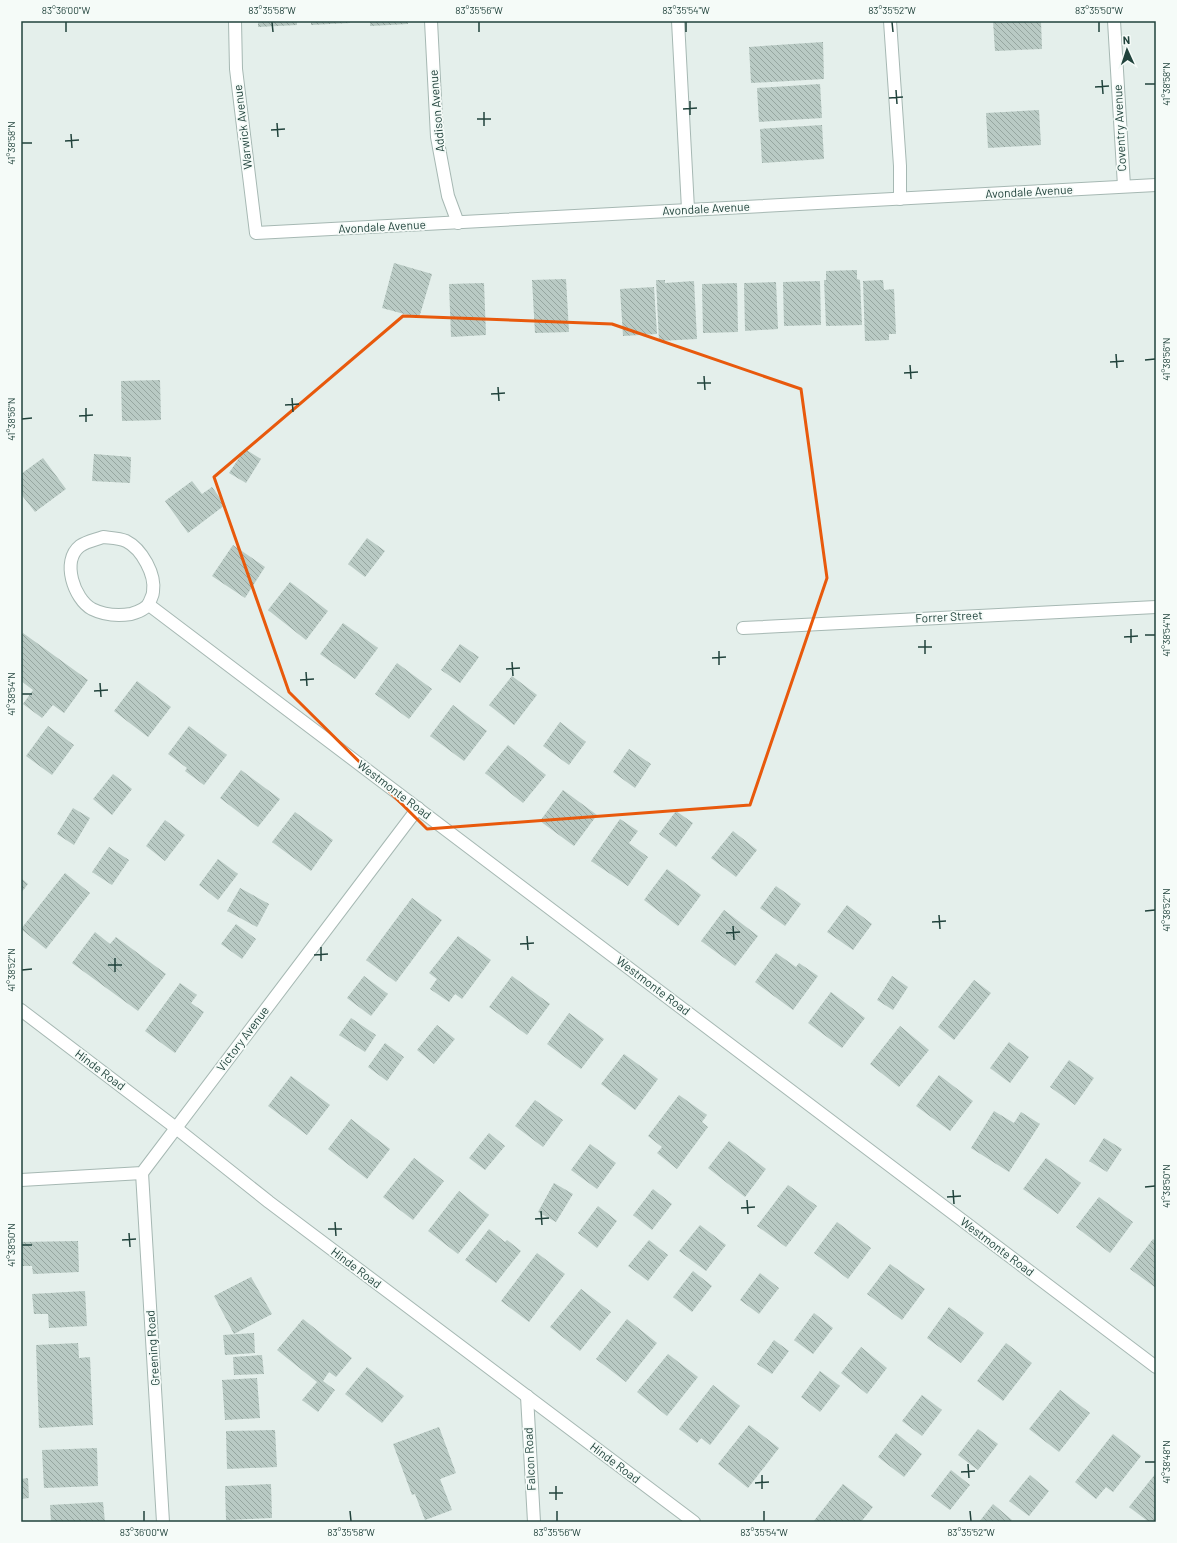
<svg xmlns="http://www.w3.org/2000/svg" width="1177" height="1543" viewBox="0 0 1177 1543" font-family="Barlow,sans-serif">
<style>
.building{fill:url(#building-back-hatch)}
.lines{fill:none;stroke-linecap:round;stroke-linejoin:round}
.minor-casing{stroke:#a6b8b3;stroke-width:14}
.minor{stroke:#fff;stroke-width:12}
.marked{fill:none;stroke:#e8590c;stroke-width:3;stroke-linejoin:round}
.ticks{fill:none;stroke:#21433c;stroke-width:1.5}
.labels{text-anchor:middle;stroke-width:3.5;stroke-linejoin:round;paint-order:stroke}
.street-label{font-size:12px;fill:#21433c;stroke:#f5fbf8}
.neatline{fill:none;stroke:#21433c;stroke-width:1.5}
.ticks-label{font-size:10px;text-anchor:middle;fill:#21433c}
</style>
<defs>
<pattern id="building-back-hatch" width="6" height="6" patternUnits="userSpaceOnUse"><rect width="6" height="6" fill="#b9cac4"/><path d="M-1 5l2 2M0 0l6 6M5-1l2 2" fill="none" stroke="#96a6a0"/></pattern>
</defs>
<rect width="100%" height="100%" fill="#e4efeb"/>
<g class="building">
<polygon points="258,21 297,21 297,25 258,27"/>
<polygon points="311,21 350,21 350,23 311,25"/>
<polygon points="370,21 407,21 408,24 370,26"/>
<polygon points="993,21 1041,21 1042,49 995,51"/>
<polygon points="823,42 824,79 751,83 749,47"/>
<polygon points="820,84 822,118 759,122 757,88"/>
<polygon points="1039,110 1041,145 988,148 986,113"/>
<polygon points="822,125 824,159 762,163 760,129"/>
<polygon points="394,263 432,274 419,318 382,308"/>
<polygon points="857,270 857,279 860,280 862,325 826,326 824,280 826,280 826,271"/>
<polygon points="566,279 569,332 535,333 532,280"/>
<polygon points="656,280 665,280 665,283 694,281 697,339 659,341"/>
<polygon points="883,280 884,290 894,289 896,334 889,334 889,340 865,341 863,281"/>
<polygon points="820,281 821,325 784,326 783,282"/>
<polygon points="776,282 778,329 745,331 744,283"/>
<polygon points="484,283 486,335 451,337 449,284"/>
<polygon points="737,283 738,332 703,333 702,284"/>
<polygon points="654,287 657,334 623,336 620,289"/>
<polygon points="160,380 161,420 122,421 121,381"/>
<polygon points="245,449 261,459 246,483 229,473"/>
<polygon points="94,454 131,457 130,483 92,481"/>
<polygon points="43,458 66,489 35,512 21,494 21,474"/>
<polygon points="192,481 202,494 212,487 225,505 188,533 165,501"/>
<polygon points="367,538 385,551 365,577 348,564"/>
<polygon points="233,545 265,567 245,598 212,576"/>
<polygon points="290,582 328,611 306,640 268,610"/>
<polygon points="343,623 378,648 355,679 320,654"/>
<polygon points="23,633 88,680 64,713 53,705 42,718 23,704 33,690 21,681 21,636"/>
<polygon points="460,644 479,657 460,683 441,670"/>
<polygon points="397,663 432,689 409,719 375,694"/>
<polygon points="512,676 537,695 514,725 489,705"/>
<polygon points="137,681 171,707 148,737 114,711"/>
<polygon points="453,705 487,731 464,761 430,736"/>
<polygon points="560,722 586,742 569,765 543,746"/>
<polygon points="48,726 74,745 52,775 26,756"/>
<polygon points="189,726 227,755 204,785 185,771 187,768 168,754"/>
<polygon points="508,745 546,775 523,803 485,773"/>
<polygon points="629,749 651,764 635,788 613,772"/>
<polygon points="241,770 280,799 258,827 220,798"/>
<polygon points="113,774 132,789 112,815 93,799"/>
<polygon points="563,790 597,815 574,846 540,821"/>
<polygon points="73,808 90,818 74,845 57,834"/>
<polygon points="676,811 693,823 676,847 659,834"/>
<polygon points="295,812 333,840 311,871 272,842"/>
<polygon points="620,819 638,831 629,843 648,857 628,886 591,861"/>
<polygon points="165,820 185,835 165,861 146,846"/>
<polygon points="733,831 757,850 736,877 711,858"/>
<polygon points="109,847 129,860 112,885 92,872"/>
<polygon points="218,859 238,874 218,900 199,885"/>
<polygon points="667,869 701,895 678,926 644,900"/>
<polygon points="65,873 90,893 46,949 21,929"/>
<polygon points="21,878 28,884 21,893"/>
<polygon points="776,886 801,904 785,926 760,908"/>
<polygon points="240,888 269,904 257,927 227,911"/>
<polygon points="412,898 442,920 396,982 366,960"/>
<polygon points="847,905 872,924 853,950 827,932"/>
<polygon points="724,910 758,936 735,966 701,941"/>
<polygon points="236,924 256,939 242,959 221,944"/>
<polygon points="95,932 110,944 116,937 166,974 138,1011 72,963"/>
<polygon points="458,936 491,960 462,999 455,994 449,1002 430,989 437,979 429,973"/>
<polygon points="776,953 796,967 799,963 818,976 793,1010 755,982"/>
<polygon points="364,976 388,994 371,1016 347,998"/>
<polygon points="512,976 550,1004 527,1035 489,1007"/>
<polygon points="892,976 908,987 893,1010 877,1000"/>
<polygon points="974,980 991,993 954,1040 938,1027"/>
<polygon points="180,983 197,995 191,1003 204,1012 175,1053 145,1031"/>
<polygon points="831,992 865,1018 842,1048 808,1023"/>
<polygon points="569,1013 604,1039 581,1069 547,1044"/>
<polygon points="351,1018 376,1035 365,1052 339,1035"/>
<polygon points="437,1025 455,1039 434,1064 417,1050"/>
<polygon points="900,1026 929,1050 899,1087 870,1064"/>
<polygon points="1009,1042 1029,1057 1010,1083 990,1068"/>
<polygon points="385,1043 404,1057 387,1081 368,1067"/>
<polygon points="624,1054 658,1079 635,1110 601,1084"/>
<polygon points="1069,1060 1094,1078 1075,1105 1050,1087"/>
<polygon points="939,1075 973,1101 950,1131 916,1106"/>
<polygon points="291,1076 330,1105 307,1135 268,1106"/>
<polygon points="679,1095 707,1115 702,1122 708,1127 677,1169 657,1153 662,1147 648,1136"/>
<polygon points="535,1100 563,1120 543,1147 515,1126"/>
<polygon points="994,1111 1014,1123 1021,1112 1040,1124 1009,1172 971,1148"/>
<polygon points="351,1119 390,1149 367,1179 328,1149"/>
<polygon points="489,1133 505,1146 485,1170 469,1158"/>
<polygon points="1104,1138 1122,1149 1107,1172 1089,1161"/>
<polygon points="729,1141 766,1169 745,1197 708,1168"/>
<polygon points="590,1144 616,1163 597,1189 571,1170"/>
<polygon points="414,1158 444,1181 413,1220 383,1197"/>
<polygon points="1046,1158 1081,1183 1058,1214 1023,1189"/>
<polygon points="554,1183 573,1194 556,1222 538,1212"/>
<polygon points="788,1185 817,1206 786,1247 757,1226"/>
<polygon points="653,1189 672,1204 652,1230 633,1215"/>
<polygon points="459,1191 489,1215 458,1254 428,1231"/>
<polygon points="1099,1197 1133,1222 1110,1253 1076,1227"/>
<polygon points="598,1206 617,1221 597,1248 578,1233"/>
<polygon points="837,1222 871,1248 848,1279 814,1253"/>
<polygon points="700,1225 726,1245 706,1271 679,1251"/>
<polygon points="489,1229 505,1242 507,1240 521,1251 496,1283 465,1260"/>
<polygon points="1153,1239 1156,1241 1156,1288 1130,1269"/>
<polygon points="649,1240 668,1255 648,1281 628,1266"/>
<polygon points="78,1241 79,1272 33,1274 32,1266 21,1266 21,1242"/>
<polygon points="537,1253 565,1274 529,1322 501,1301"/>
<polygon points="890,1264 925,1289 902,1320 867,1294"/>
<polygon points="693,1271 712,1286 692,1312 673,1297"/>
<polygon points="760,1273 779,1288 759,1314 740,1300"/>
<polygon points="251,1277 272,1314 234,1334 214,1296"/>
<polygon points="581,1289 611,1312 580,1351 550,1327"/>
<polygon points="85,1291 87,1326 49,1328 48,1314 34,1314 32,1294"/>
<polygon points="949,1307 984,1333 961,1363 927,1338"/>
<polygon points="814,1313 833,1328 813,1354 794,1340"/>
<polygon points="303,1319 352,1358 336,1377 329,1372 323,1381 335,1390 318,1412 302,1400 317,1382 277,1350"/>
<polygon points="627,1319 657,1343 626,1382 596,1359"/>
<polygon points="254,1333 255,1353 225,1355 223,1335"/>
<polygon points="774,1340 789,1351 772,1374 757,1364"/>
<polygon points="78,1343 79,1358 90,1357 93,1425 39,1428 36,1345"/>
<polygon points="1006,1343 1032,1363 1003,1401 977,1381"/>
<polygon points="861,1347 887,1368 867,1394 841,1373"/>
<polygon points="668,1354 698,1377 667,1416 637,1392"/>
<polygon points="262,1355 264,1374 234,1375 233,1357"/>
<polygon points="367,1367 404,1396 382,1423 345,1394"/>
<polygon points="820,1371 840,1386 820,1412 801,1397"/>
<polygon points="257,1378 260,1418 225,1420 222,1380"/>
<polygon points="713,1385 740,1406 710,1445 701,1438 697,1443 679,1429"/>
<polygon points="1060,1390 1090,1413 1059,1452 1029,1429"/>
<polygon points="922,1395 942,1410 922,1436 902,1421"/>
<polygon points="749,1425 779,1448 748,1488 718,1464"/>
<polygon points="439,1427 456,1473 440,1479 452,1510 425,1520 415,1494 412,1495 393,1444"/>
<polygon points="978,1429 998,1444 978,1470 958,1455"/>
<polygon points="275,1430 277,1467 227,1469 226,1431"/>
<polygon points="896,1433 922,1454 904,1477 878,1457"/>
<polygon points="1113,1434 1141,1456 1113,1492 1106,1487 1096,1499 1075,1482"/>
<polygon points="97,1448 98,1486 44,1488 42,1450"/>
<polygon points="951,1470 970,1485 950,1510 931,1496"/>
<polygon points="1156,1473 1156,1522 1149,1522 1129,1507"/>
<polygon points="1030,1475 1049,1491 1029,1516 1009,1501"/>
<polygon points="28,1478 29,1498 21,1499 21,1479"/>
<polygon points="271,1484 272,1518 226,1520 225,1486"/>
<polygon points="843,1484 873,1507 861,1522 813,1522"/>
<polygon points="103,1502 105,1522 51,1522 50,1505"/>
<polygon points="993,1504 1012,1520 1010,1522 979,1522"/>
</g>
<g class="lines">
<g class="minor-casing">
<g id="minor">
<polyline points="235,21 236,69 256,233 1156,185"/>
<polyline points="431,21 437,137 448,196 458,223"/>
<polyline points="678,21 688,209"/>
<polyline points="890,21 900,166 900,199"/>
<polyline points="1114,21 1124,186"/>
<path d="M103 537C111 538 119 538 126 541 142 549 156 575 153 592 153 595 151 598 150 601 148 608 138 612 131 614 118 616 104 615 92 609 74 599 61 561 80 546 87 541 95 540 103 537Z"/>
<polyline points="149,605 1156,1367"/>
<polyline points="743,628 1156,607"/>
<polyline points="21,1010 176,1128 269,1202 694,1522"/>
<polyline points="142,1173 163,1522"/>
<polyline points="21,1180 142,1173 418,808"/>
<polyline points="527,1396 534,1522"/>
</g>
</g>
<use href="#minor" class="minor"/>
</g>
<path class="marked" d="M403 316 612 324 801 389 827 578 750 805 427 829 289 692 214 477Z"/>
<path class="ticks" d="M66 22V32M272 22 273 32M479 22V32M686 22V32M892 22 893 32M1099 22V32M1102 80 1103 94M1145 84H1155M1095 87 1109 86M896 90 897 104M889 98 903 97M690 101V115M683 109 697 108M484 112V126M477 119H491M277 123 278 137M271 130 285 129M71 134 72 148M65 141 79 140M22 143H32M1116 354 1117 368M1145 360 1155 359M1110 362 1124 361M910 365 911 379M904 373 918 372M704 376 705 390M697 383H711M498 387 499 401M491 394 505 393M292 398 293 412M285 405 299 404M86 408V422M79 416 93 415M22 419 32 418M1131 629V643M1145 635H1155M1124 637 1138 636M925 640V654M918 647H932M719 651V665M712 658 726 657M512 662 513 676M506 669 520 668M306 672 307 686M300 680 314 679M100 683 101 697M94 691 108 690M22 694H32M1145 911 1155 910M939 915 940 929M932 922 946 921M733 926 734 940M726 933 740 932M527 936 528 950M520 944 534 943M321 947V961M314 955 328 954M115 958V972M108 965H122M22 970 32 969M1145 1187 1155 1186M953 1190 954 1204M947 1197 961 1196M747 1200 748 1214M741 1208 755 1207M541 1211 542 1225M535 1219 549 1218M335 1222 336 1236M328 1229H342M129 1233 130 1247M122 1240 136 1239M22 1245H32M1145 1462H1155M968 1464 969 1478M961 1472 975 1471M762 1475V1489M755 1483 769 1482M556 1486V1500M549 1493H563M144 1511V1521M350 1511 351 1521M557 1511V1521M764 1511V1521M970 1511 971 1521"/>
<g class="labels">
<g class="street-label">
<text transform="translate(437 111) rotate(-95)" y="4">Addison Avenue</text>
<text transform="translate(243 127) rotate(-97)" y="4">Warwick Avenue</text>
<text transform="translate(1120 128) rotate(-93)" y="4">Coventry Avenue</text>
<text transform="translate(1029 192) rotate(-3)" y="4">Avondale Avenue</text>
<text transform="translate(706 209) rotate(-3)" y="4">Avondale Avenue</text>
<text transform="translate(382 227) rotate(-3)" y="4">Avondale Avenue</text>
<text transform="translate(949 617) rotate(-3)" y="4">Forrer Street</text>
<text transform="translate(394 790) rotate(37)" y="4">Westmonte Road</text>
<text transform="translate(653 986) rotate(37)" y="4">Westmonte Road</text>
<text transform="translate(243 1039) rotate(-53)" y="4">Victory Avenue</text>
<text transform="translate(100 1070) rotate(37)" y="4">Hinde Road</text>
<text transform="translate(997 1247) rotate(37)" y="4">Westmonte Road</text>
<text transform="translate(356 1268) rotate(37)" y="4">Hinde Road</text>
<text transform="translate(153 1348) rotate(-94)" y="4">Greening Road</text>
<text transform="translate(530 1459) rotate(-93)" y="4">Falcon Road</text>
<text transform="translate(615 1463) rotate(37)" y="4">Hinde Road</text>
</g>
</g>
<rect width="1177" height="1543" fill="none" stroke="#f5fbf8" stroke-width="44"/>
<g transform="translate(1127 50) rotate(357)" stroke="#f5fbf8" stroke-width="3" paint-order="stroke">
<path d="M0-3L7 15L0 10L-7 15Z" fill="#21433c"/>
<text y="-6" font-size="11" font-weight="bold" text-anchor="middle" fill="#21433c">N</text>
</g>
<rect x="22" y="22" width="1133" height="1499" class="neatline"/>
<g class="ticks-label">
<text x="66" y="14">83°36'00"W</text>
<text x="272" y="14">83°35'58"W</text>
<text x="479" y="14">83°35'56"W</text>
<text x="686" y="14">83°35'54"W</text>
<text x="892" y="14">83°35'52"W</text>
<text x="1099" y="14">83°35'50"W</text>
<text transform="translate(1166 84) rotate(-90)" y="4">41°38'58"N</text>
<text transform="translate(11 143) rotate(-90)" y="4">41°38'58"N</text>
<text transform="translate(1166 359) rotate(-90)" y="4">41°38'56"N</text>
<text transform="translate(11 419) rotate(-90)" y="4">41°38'56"N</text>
<text transform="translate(1166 635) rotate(-90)" y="4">41°38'54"N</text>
<text transform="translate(11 694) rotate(-90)" y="4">41°38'54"N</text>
<text transform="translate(1166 910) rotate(-90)" y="4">41°38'52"N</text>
<text transform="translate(11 970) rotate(-90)" y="4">41°38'52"N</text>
<text transform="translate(1166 1186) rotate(-90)" y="4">41°38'50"N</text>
<text transform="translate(11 1245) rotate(-90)" y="4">41°38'50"N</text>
<text transform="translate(1166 1462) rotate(-90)" y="4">41°38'48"N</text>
<text x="144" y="1536">83°36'00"W</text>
<text x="351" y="1536">83°35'58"W</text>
<text x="557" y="1536">83°35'56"W</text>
<text x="764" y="1536">83°35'54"W</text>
<text x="971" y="1536">83°35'52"W</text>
</g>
</svg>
